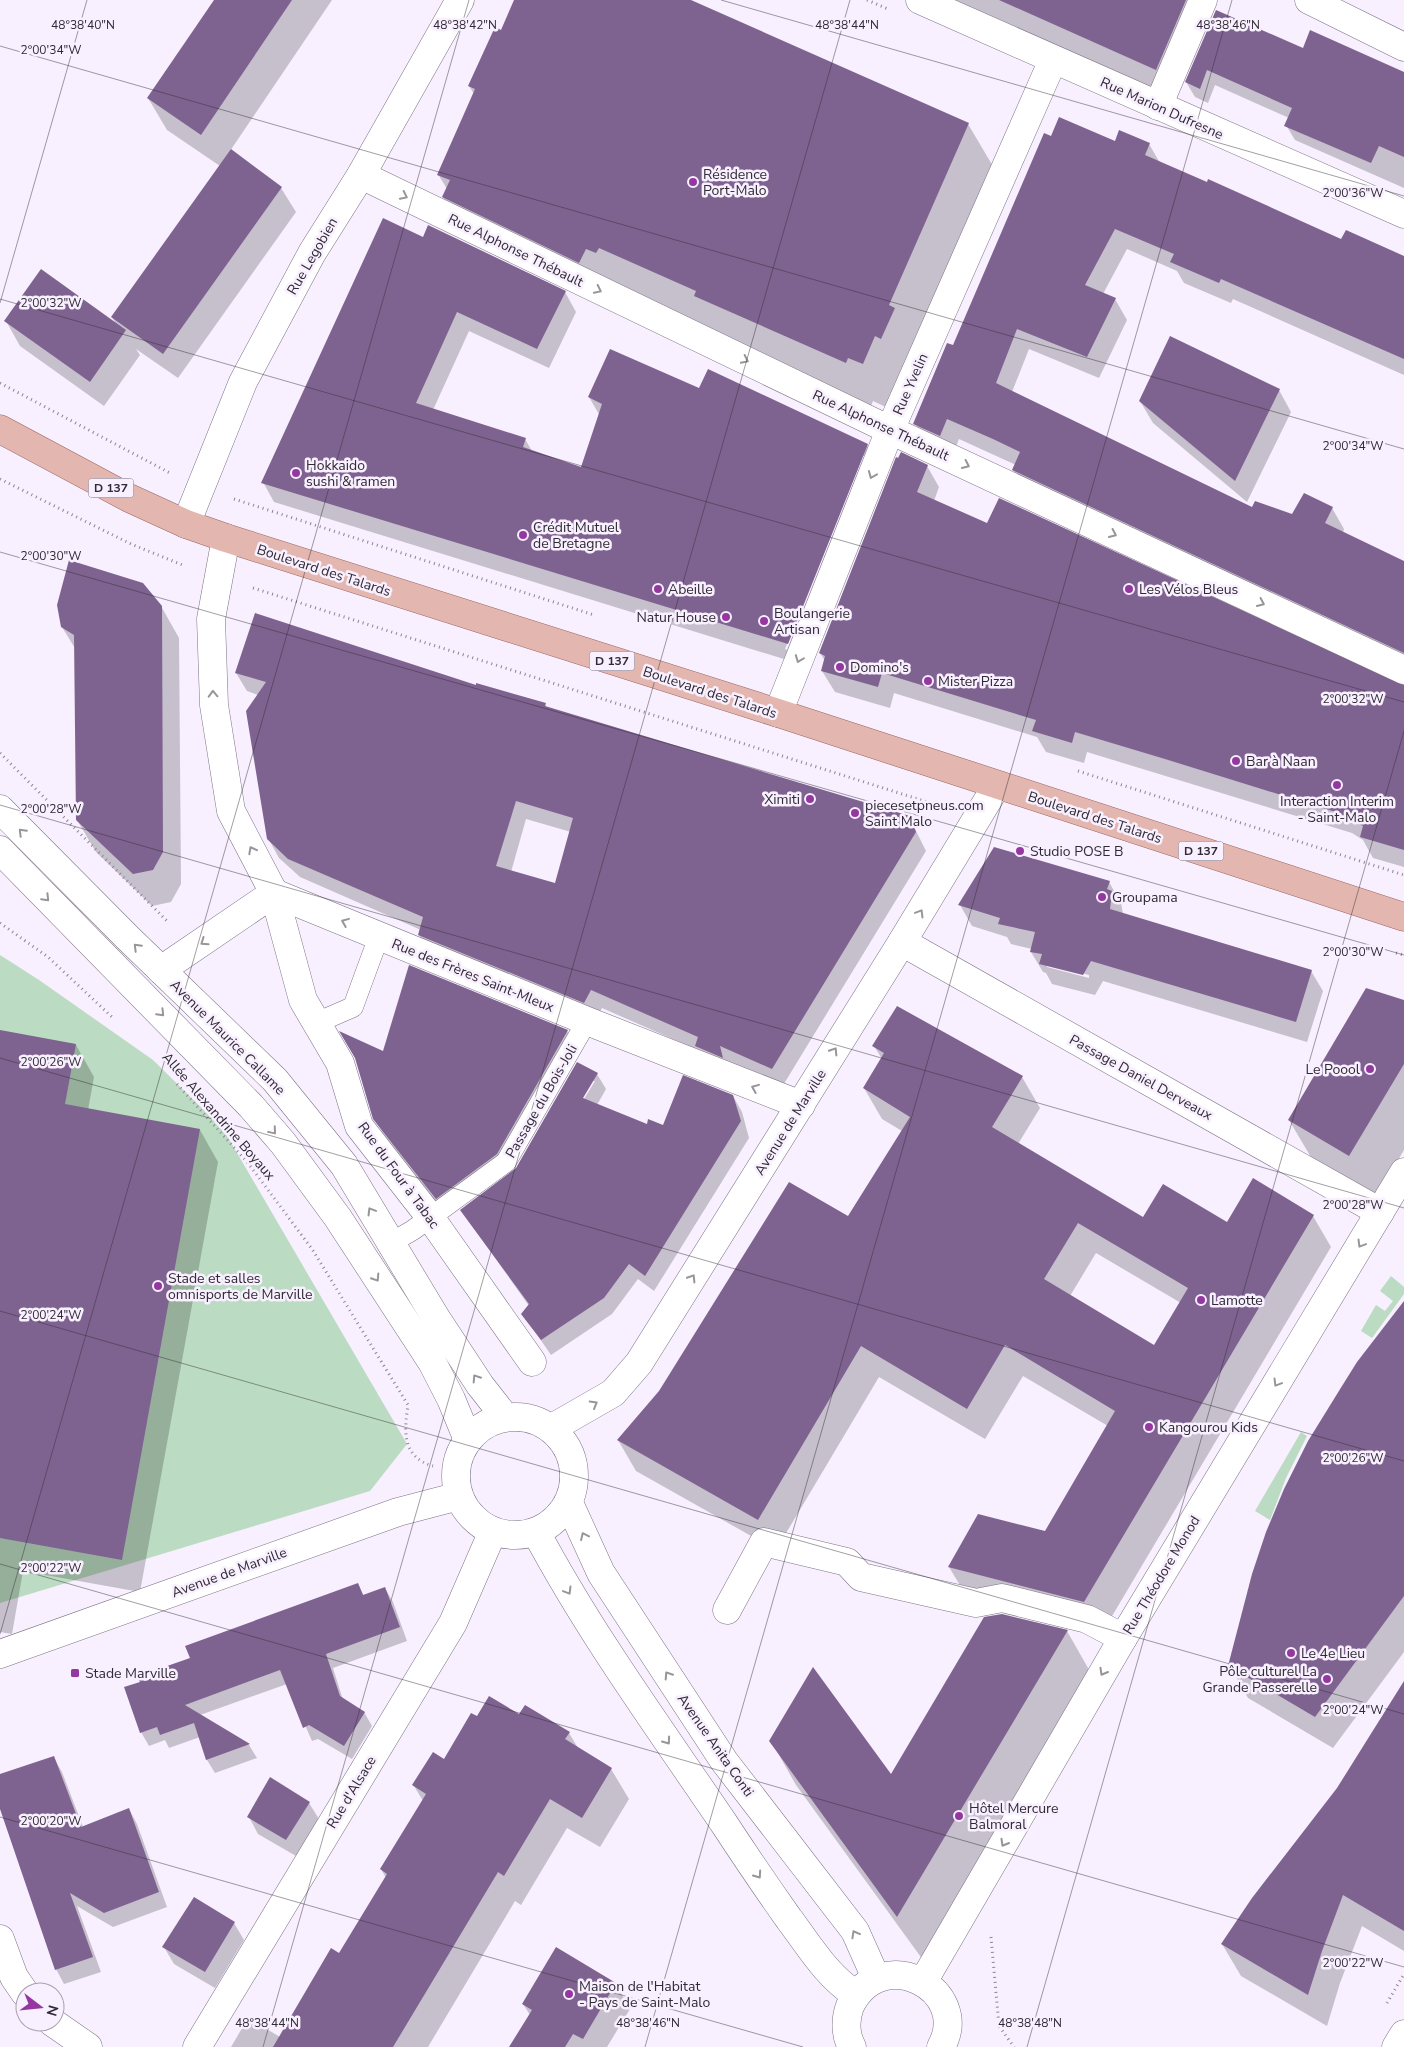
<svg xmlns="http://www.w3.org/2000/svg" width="1404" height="2047" viewBox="0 0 1404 2047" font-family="'Nunito Sans',sans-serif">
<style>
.grass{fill:#bbdbc2}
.shadow{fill:#0003;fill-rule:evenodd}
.building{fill:#7e6390;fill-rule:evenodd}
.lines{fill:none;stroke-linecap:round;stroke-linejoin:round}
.service-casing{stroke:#7e7385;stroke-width:21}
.pedestrian-casing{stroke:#7e7385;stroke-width:29}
.minor-casing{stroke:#7e7385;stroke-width:29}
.tertiary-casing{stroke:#7e7385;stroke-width:29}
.primary-casing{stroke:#996661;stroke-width:29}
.path{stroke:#8d8691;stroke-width:3;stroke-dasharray:1 4;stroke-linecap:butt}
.service{stroke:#fff;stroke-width:20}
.pedestrian{stroke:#fff;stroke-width:28}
.minor{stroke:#fff;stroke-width:28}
.tertiary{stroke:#fff;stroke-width:28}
.primary{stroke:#e3b6af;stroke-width:28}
.oneway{stroke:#989599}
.ticks{fill:none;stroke:#302b33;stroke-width:1;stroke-opacity:0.45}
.poi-dot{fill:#9537a0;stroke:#f8efff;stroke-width:2}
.labels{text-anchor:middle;stroke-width:5;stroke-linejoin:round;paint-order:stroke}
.shield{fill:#f8efff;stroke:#6c6670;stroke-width:1}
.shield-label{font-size:12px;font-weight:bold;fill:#302b33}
.street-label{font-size:14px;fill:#302b33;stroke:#f8efff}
.poi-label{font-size:14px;fill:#302b33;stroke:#f8efff;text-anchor:start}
.ticks-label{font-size:12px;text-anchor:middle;fill:#302b33;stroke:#f8efff;stroke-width:5;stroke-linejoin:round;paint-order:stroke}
</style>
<rect width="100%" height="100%" fill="#f8efff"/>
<g class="grass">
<polygon points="0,955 39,980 153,1060 223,1129 407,1444 370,1491 0,1603"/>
<polygon points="1391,1276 1404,1287 1404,1294 1372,1338 1361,1331 1376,1305 1385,1311 1393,1301 1380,1291"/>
<polygon points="1301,1432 1307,1436 1286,1478 1270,1520 1255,1511"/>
</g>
<g class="shadow">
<polygon points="215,0 332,0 230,151 281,188 296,212 178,378 136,349 140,355 104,406 20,346 6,321 116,324 112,317 220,166 167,130 148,98"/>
<polygon points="516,0 688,0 968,124 994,168 888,408 873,401 871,406 469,241 443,197 447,189 438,174 474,94 469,86 502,32"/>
<polygon points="949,0 1216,0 1174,100"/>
<polygon points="1217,11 1304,50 1404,73 1404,188 1295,140 1286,125 1289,118 1215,85 1208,103 1195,97 1186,82"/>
<polygon points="1051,137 1149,144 1160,163 1342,241 1404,257 1404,375 1233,299 1231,303 1184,283 1177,271 1127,249 1103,294 1115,299 1127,320 1099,378 1029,349 1012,392 1252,508 1293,515 1332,508 1344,529 1343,533 1404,562 1404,667 1026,491 1013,470 1016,465 959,439 952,457 927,445 915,423 954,346"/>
<path d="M423 238 565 292 576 312 549 368 469 331 433 410 525 439 532 451 582 469 600 416 589 397 699 390 867 445 878 465 800 664 274 502 263 482ZM862 456H864L787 650 785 649Z"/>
<polygon points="1279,390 1291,412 1247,502 1153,423 1140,401"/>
<polygon points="927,466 939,487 934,501 988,525 1404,686 1404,867 1373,858 1363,840 1352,833 1087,752 1084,763 1046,752 1037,737 894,693 890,708 835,692 822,671 825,661 820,653"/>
<polygon points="161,606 179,638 181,884 171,902 152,906 96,852 77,820 76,650 62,627"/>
<path d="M236 673 476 686 545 704 547 708 909 817 926 851 782 1087 602 1008 595 1021 430 954 419 935 421 930 300 877 279 858 268 838 258 695 247 691ZM526 819 571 832 556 885 511 872Z"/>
<path d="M1109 882 1121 903 1123 914 1311 971 1323 991 1307 1042 1103 981 1095 995 1052 984 1046 973 1043 972 1031 952 1032 949 1011 944 1007 937 972 926 960 905ZM1047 964 1089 975V978L1047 967Z"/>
<polygon points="1404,1001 1404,1150 1375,1199 1315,1164 1289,1120"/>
<polygon points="0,1031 76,1045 94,1077 88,1110 200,1130 218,1162 140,1592 23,1571 12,1634 0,1632"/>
<polygon points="567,1031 575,1045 505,1168 444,1212 383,1133 374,1118 384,1053"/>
<path d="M874 1046 1022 1077 1040 1108 1018 1144 1144 1219 1227 1224 1313 1216 1331 1247 1102 1633 967 1597 949 1567 1046 1532 1108 1426 1023 1376 985 1439 879 1377 776 1550 636 1471 618 1440 848 1217 902 1131 882 1119 864 1088 882 1059ZM1096 1253 1181 1303 1155 1347 1070 1296Z"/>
<path d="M597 1074 606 1089 597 1105 647 1125 664 1126 733 1096 742 1112 749 1138 654 1291 638 1279 612 1314 551 1355 523 1314 529 1306 462 1211 517 1169ZM592 1081H595L581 1104 579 1103Z"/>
<polygon points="1404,1305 1404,1652 1333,1748 1248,1698 1230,1666 1240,1622 1267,1532"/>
<polygon points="358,1584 364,1596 385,1588 393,1602 407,1641 333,1668 343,1700 364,1712 372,1726 352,1759 318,1739 312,1741 287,1684 200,1715 249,1745 257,1758 215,1773 207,1760 200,1737 169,1748 165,1740 149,1746 141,1732 144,1682"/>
<polygon points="1067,1631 1092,1675 923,1960 796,1785 771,1741 891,1777"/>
<polygon points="1404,1684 1404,1951 1362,1926 1340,1983 1327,2026 1241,1976 1222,1944 1350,1772"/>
<polygon points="520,1716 569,1733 578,1748 611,1769 629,1799 600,1847 567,1828 521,1905 515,1901 428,2047 231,2047 248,2018 280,2037 340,1955 386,1878 381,1869 423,1801 414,1786 444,1760 478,1718"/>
<polygon points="54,1758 62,1772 83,1827 129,1809 137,1824 167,1907 113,1927 77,1906 101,1972 64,1984 56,1969 0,1806 0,1775"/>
<polygon points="309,1803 319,1819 296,1856 258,1834 249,1817"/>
<polygon points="195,1899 234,1923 244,1940 215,1988 174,1964 164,1947"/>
<polygon points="557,1949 616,1984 630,2009 607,2047 511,2047 530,2015 523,2004"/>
</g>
<g class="building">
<polygon points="214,0 292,0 201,135 147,98"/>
<polygon points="514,0 691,0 969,123 889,305 895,308 881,339 875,336 863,364 848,358 846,363 694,296 696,291 599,248 596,253 586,249 579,263 442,197 450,180 437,175 475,89 468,86 495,27 501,30"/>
<polygon points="999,0 1186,0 1156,70"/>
<polygon points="1216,10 1303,48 1310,30 1404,72 1404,157 1379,146 1371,163 1284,126 1292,108 1207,70 1200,89 1185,82"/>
<polygon points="1059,117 1115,141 1119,130 1150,143 1145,155 1207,182 1208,179 1341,239 1346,230 1404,256 1404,359 1221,279 1219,283 1170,262 1174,254 1115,229 1085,285 1116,298 1087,357 1017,329 996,383 1252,507 1255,501 1292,514 1304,493 1333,507 1325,523 1404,561 1404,653 1012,470 1020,452 993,439 947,419 940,436 913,424 947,343 953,345 1044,133 1051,136"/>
<polygon points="231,149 282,187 163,354 111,317"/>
<polygon points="383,218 423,237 428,225 566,291 537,349 457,312 416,403 526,438 523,447 581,467 602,404 588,397 610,349 699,388 708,369 868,444 788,644 261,483"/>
<polygon points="41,269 126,330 90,382 4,321"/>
<polygon points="1170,336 1280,389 1235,481 1139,401"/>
<polygon points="901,452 928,465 917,492 987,523 999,498 1404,685 1404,850 1360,837 1363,826 1339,813 1165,759 1075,732 1072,743 1032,731 1036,720 882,673 878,687 821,671 825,656 819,653 896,457 898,458"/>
<polygon points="69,560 143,583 162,606 163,852 153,870 133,874 76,820 74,635 61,627 57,605"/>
<path d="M255 613 476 685V683L546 703 545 706 910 816 916 832 772 1069 720 1046 723 1058 695 1046 698 1037 591 990 584 1003 418 935 423 917 288 859 267 839 246 711 266 682 235 673ZM516 801 573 818 555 883 496 866Z"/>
<polygon points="994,847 1110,881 1107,889 1112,891 1110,909 1312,970 1296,1022 1091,961 1083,975 1039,964 1042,954 1030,952 1035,932 998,924 1000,918 958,905"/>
<polygon points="409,965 568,1030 497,1154 436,1199 373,1119 355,1058 339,1031 383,1051"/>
<polygon points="1366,988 1404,1000 1404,1064 1349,1156 1288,1120"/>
<path d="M897 1006 1023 1076 992 1127 1143 1217 1163 1184 1227 1222 1253 1178 1314 1215 1084 1602 948 1567 978 1514 1045 1531 1115 1411 1005 1345 967 1409 861 1346 758 1520 617 1440 659 1391 789 1182 848 1216 910 1117 863 1088 884 1053 872 1046ZM1078 1223 1188 1288 1154 1345 1044 1279Z"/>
<polygon points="0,1030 76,1044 65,1104 200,1129 122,1560 0,1538"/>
<polygon points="577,1062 598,1073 583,1098 647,1124 648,1119 663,1125 683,1075 733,1095 741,1121 645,1276 629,1264 604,1298 541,1340 521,1314 529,1304 460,1210 516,1168"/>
<polygon points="1404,1301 1404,1596 1315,1717 1228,1666 1252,1574 1266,1532 1284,1489 1308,1441 1342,1386 1357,1362"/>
<polygon points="358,1583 363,1595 385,1587 400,1627 326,1654 340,1696 365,1712 344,1746 309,1725 303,1728 280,1670 185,1705 250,1744 206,1760 194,1723 160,1735 157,1727 140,1733 124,1687 140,1682 137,1676 145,1681 152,1678 150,1672 190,1658 185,1646"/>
<polygon points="1002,1614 1068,1630 897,1917 769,1741 813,1667 891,1774 984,1617"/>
<polygon points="1404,1681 1404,1931 1343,1895 1322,1951 1308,1995 1221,1944 1252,1898 1337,1788"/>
<polygon points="489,1696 519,1714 525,1705 570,1732 565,1739 612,1768 582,1818 550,1799 504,1876 498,1872 393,2047 273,2047 331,1948 339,1953 387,1874 380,1869 426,1794 412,1785 433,1752 444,1759 471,1713 477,1716"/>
<polygon points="54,1756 81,1827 129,1808 159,1892 104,1913 70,1893 93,1957 55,1970 0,1809 0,1774"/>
<polygon points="270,1777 310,1802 286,1840 247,1817"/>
<polygon points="194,1897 235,1922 205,1972 162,1947"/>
<polygon points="556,1947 616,1983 583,2039 573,2034 565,2047 509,2047 532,2010 522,2004"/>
</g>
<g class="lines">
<g class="service-casing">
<g id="service">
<polyline points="316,1023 353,1007 379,936"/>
<polyline points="391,1243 413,1230 506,1162 587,1021"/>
</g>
</g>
<g class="pedestrian-casing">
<polyline id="pedestrian" points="727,1610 764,1542 847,1562 861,1577 976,1603 1002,1598 1087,1619 1123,1638"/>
</g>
<g class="minor-casing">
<g id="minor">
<polyline points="920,0 1404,214"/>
<polyline points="1309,0 1404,47"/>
<polyline points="1158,106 1203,0"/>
<polyline points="361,175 890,430 1404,670"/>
<polyline points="186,524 243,382 312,253 361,175 460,0"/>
<polyline points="226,538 211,619 214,705 231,811 274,893 303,1000 340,1063 359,1126 430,1217 532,1362"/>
<polyline points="778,713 890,430 1053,60"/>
<polyline points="902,942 1380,1212"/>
<polyline points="161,970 274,893 587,1021 801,1105"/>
<polyline points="0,1939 14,1977 25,1993"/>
<polyline points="923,1982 1123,1638 1404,1172"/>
<polyline points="52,2022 88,2047"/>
<polyline points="197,2047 453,1623 493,1531"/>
<polyline points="1396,2047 1404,2034"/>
</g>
</g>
<g class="tertiary-casing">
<g id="tertiary">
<polyline points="0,809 128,938 275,1080 344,1165 436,1318 480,1385 505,1417"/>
<polyline points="0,850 251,1106 283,1143 338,1218 432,1362 451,1399 468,1440"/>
<circle cx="515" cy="1476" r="59"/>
<polyline points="552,1428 613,1393 639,1363 902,942 997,785"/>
<polyline points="569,1503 601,1573 724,1761 855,1931 876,1978"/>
<path d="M536 1532C591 1635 660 1729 725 1825 746 1857 767 1888 789 1919 810 1947 826 1975 856 1995"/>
<polyline points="0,1654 398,1512 459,1496"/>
<path d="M852 2047C845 2035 845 2019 850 2006 881 1941 973 1990 941 2047"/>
</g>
</g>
<g class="primary-casing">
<polyline id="primary" points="0,429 129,498 186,524 226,538 778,713 1404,917"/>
</g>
<g class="path">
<polyline points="867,0 888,9"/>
<polyline points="0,383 170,473"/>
<polyline points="0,479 131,544 185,566"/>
<polyline points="234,499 594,615"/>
<polyline points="253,588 943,807"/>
<polyline points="0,753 168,922"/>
<polyline points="1078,771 1404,875"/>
<polyline points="0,923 48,957 112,1017"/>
<polyline points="1396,953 1404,955"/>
<path d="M177 1084 248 1163 312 1249 408 1405C404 1432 402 1457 433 1466"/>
<polyline points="991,1937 999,2026 1014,2047"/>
<polyline points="1387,2003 1404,1974"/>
</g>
<use href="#service" class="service"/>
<use href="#pedestrian" class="pedestrian"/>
<use href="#minor" class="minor"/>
<use href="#tertiary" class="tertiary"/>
<use href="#primary" class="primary"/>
</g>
<defs><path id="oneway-chevron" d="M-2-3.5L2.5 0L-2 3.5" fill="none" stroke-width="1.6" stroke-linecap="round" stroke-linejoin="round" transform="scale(1.25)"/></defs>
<g class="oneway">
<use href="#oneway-chevron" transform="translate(404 196) rotate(26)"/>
<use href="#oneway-chevron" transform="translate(598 290) rotate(26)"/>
<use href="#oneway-chevron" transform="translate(745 360) rotate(26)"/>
<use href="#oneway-chevron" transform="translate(966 465) rotate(25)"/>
<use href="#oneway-chevron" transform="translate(872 475) rotate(112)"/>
<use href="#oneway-chevron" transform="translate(1113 534) rotate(25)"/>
<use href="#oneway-chevron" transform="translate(1261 603) rotate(25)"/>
<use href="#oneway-chevron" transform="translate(799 659) rotate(111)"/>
<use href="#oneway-chevron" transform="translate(213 694) rotate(-92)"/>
<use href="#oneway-chevron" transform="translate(22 832) rotate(-135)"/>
<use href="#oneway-chevron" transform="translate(252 850) rotate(-118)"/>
<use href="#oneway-chevron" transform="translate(46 898) rotate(46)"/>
<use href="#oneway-chevron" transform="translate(920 913) rotate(-59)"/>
<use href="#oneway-chevron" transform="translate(345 922) rotate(-158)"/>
<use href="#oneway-chevron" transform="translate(204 942) rotate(145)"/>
<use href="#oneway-chevron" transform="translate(137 947) rotate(-135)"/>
<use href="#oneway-chevron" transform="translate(161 1013) rotate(46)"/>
<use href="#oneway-chevron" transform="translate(834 1051) rotate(-58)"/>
<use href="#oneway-chevron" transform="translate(755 1088) rotate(-158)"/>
<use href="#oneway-chevron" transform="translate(273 1131) rotate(50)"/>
<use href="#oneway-chevron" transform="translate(371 1211) rotate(-121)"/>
<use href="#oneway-chevron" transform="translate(1361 1244) rotate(121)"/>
<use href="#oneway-chevron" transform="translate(376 1278) rotate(57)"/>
<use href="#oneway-chevron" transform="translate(692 1278) rotate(-58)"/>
<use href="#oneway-chevron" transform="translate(476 1378) rotate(-123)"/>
<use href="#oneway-chevron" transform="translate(1277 1383) rotate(121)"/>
<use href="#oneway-chevron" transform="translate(594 1404) rotate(-30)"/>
<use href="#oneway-chevron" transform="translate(584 1536) rotate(-115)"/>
<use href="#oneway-chevron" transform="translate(568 1591) rotate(59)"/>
<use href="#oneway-chevron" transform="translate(1103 1672) rotate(120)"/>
<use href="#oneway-chevron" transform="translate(668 1675) rotate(-123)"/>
<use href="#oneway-chevron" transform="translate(667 1741) rotate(54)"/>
<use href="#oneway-chevron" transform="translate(1004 1843) rotate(120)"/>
<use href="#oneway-chevron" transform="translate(758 1875) rotate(55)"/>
<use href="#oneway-chevron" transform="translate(855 1934) rotate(-119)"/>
</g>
<path class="ticks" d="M721 0 1404 196M0 46 1404 449M0 299 1404 702M0 303 87 0M0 552 1404 955M0 805 1404 1208M0 1058 1404 1461M0 1311 1404 1714M0 1564 1404 1967M0 1634 469 0M0 1817 803 2047M263 2047 850 0M645 2047 1232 0M1027 2047 1404 731"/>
<g class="poi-dot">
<circle cx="693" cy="182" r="5"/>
<circle cx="296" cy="473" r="5"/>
<circle cx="523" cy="535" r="5"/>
<circle cx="658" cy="589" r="5"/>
<circle cx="1129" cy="589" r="5"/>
<circle cx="726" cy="617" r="5"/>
<circle cx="764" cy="621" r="5"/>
<circle cx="840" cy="667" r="5"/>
<circle cx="928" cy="681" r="5"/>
<circle cx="1236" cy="761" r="5"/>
<circle cx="1337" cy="785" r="5"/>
<circle cx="810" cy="799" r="5"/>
<circle cx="855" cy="813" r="5"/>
<circle cx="1020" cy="851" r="5"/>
<circle cx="1102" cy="897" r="5"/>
<circle cx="1370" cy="1069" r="5"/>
<circle cx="158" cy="1286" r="5"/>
<circle cx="1201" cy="1300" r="5"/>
<circle cx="1149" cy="1427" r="5"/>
<circle cx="1291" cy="1653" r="5"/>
<rect x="70" y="1668" width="10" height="10" rx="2.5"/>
<circle cx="1327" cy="1679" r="5"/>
<circle cx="959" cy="1816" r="5"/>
<circle cx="569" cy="1994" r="5"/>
</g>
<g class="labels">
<g class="shield">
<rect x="88.5" y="478.5" width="45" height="19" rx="4"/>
<rect x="589.5" y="651.5" width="45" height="19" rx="4"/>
<rect x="1178.5" y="841.5" width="45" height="19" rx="4"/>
</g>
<g class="shield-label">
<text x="111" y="492">D 137</text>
<text x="612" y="665">D 137</text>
<text x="1201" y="855">D 137</text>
</g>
<g class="street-label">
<text transform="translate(1162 108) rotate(24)" y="5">Rue Marion Dufresne</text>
<text transform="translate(516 250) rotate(26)" y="5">Rue Alphonse Thébault</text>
<text transform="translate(312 256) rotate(-60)" y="5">Rue Legobien</text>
<text transform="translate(910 384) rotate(-66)" y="5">Rue Yvelin</text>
<text transform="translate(881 425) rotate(25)" y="5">Rue Alphonse Thébault</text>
<text transform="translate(324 570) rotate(18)" y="5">Boulevard des Talards</text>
<text transform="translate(710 692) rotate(18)" y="5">Boulevard des Talards</text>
<text transform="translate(1095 817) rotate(18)" y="5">Boulevard des Talards</text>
<text transform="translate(473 975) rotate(22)" y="5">Rue des Frères Saint-Mleux</text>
<text transform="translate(228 1037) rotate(45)" y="5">Avenue Maurice Callame</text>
<text transform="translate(1141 1077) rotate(29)" y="5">Passage Daniel Derveaux</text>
<text transform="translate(541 1101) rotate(-60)" y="5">Passage du Bois-Joli</text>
<text transform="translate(219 1116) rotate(49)" y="5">Allée Alexandrine Boyaux</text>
<text transform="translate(790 1122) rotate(-58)" y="5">Avenue de Marville</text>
<text transform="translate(399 1175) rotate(54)" y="5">Rue du Four à Tabac</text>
<text transform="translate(229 1572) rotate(-20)" y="5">Avenue de Marville</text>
<text transform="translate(1161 1575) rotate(-59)" y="5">Rue Théodore Monod</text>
<text transform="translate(716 1745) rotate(55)" y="5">Avenue Anita Conti</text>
<text transform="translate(351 1792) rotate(-59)" y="5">Rue d'Alsace</text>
</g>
<g class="poi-label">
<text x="703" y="179">Résidence<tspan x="703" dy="16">Port-Malo</tspan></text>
<text x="306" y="470">Hokkaido<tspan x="306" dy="16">sushi &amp; ramen</tspan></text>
<text x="533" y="532">Crédit Mutuel<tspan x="533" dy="16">de Bretagne</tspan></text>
<text x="668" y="594">Abeille</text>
<text x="1139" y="594">Les Vélos Bleus</text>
<text x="774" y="618">Boulangerie<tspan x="774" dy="16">Artisan</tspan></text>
<text x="716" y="622" text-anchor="end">Natur House</text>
<text x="850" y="672">Domino's</text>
<text x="938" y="686">Mister Pizza</text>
<text x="1246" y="766">Bar à Naan</text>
<text x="800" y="804" text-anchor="end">Ximiti</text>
<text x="1337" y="806" text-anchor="middle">Interaction Interim<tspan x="1337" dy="16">- Saint-Malo</tspan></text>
<text x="865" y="810">piecesetpneus.com<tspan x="865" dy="16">Saint Malo</tspan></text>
<text x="1030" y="856">Studio POSE B</text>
<text x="1112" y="902">Groupama</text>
<text x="1360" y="1074" text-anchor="end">Le Poool</text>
<text x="168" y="1283">Stade et salles<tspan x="168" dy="16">omnisports de Marville</tspan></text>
<text x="1211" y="1305">Lamotte</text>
<text x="1159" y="1432">Kangourou Kids</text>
<text x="1301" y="1658">Le 4e Lieu</text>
<text x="1317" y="1676" text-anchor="end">Pôle culturel La<tspan x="1317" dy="16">Grande Passerelle</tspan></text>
<text x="85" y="1678">Stade Marville</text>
<text x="969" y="1813">Hôtel Mercure<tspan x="969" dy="16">Balmoral</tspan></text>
<text x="579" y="1991">Maison de l'Habitat<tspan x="579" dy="16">- Pays de Saint-Malo</tspan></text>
</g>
</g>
<g class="ticks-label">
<text x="83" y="29">48°38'40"N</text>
<text x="465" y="29">48°38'42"N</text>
<text x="847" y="29">48°38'44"N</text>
<text x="1228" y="29">48°38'46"N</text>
<text x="51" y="54">2°00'34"W</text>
<text x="1353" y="197">2°00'36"W</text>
<text x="51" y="307">2°00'32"W</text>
<text x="1353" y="450">2°00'34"W</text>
<text x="51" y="560">2°00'30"W</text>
<text x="1353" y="703">2°00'32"W</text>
<text x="51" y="813">2°00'28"W</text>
<text x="1353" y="956">2°00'30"W</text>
<text x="51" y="1066">2°00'26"W</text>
<text x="1353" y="1209">2°00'28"W</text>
<text x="51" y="1319">2°00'24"W</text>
<text x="1353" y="1462">2°00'26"W</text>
<text x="51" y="1572">2°00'22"W</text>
<text x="1353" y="1714">2°00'24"W</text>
<text x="51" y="1825">2°00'20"W</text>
<text x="1353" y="1967">2°00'22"W</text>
<text x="267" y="2027">48°38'44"N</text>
<text x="648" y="2027">48°38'46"N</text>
<text x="1030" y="2027">48°38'48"N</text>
</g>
<g transform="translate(40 2007) rotate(106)"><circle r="24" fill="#f8efff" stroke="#a8a1ad"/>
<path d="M0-4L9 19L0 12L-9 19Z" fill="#9537a0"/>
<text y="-8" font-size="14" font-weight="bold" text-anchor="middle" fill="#302b33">N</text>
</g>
</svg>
